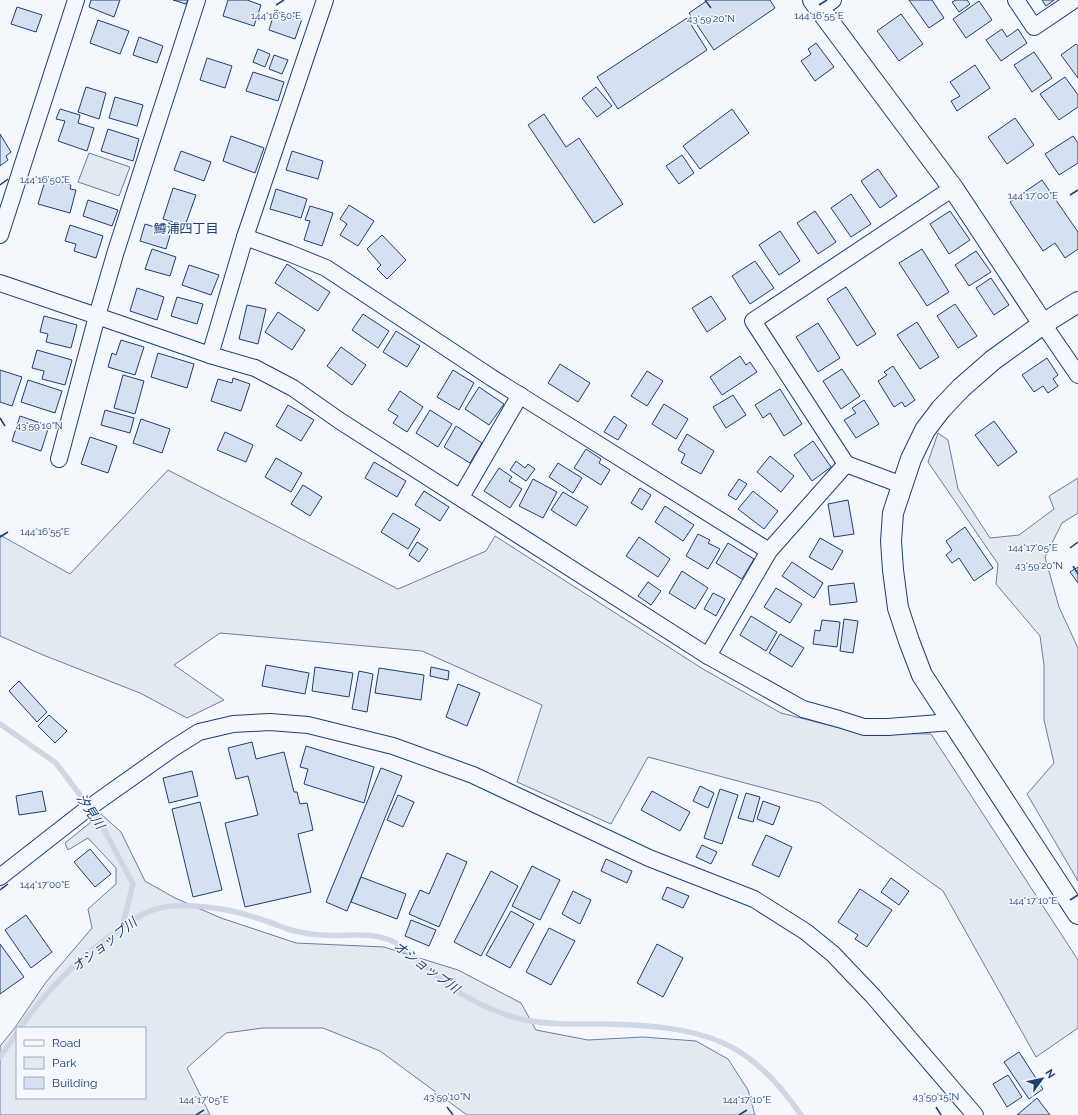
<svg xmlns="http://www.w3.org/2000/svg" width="1078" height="1115" viewBox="0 0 1078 1115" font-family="Raleway,'Noto Sans JP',sans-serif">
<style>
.green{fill:#e3e9f0;stroke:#687fa3;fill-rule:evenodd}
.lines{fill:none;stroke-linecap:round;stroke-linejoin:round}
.stream{stroke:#cfd7e4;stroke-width:5.5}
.building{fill:#d5e0f0;stroke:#1d3f73}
.minor-casing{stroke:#1d3f73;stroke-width:18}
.tertiary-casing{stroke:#1d3f73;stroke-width:22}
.minor{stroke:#f4f7fb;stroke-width:16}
.tertiary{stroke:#f4f7fb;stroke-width:20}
.ticks{fill:none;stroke:#1d3f73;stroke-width:1.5}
.labels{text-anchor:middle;stroke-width:3;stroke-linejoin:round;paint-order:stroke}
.neighbourhood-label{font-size:13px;fill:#1d3f73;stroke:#f4f7fb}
.water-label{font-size:13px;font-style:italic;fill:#1d3f73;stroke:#f4f7fb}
.ticks-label{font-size:10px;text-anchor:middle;fill:#1d3f73;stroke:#f4f7fb;stroke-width:3;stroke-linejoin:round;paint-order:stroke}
</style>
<rect width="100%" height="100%" fill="#f4f7fb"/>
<g class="green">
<polygon points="89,153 130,167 119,196 78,182"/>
<polygon points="938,433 948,440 958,489 990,538 1019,535 1054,509 1049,496 1078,478 1078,513 1062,523 1045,557 1059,607 1078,648 1078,881 1027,794 1054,763 1044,720 1044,665 1040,636 996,584 998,564 928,462"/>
<polygon points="168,470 398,589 486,551 495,536 703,669 781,713 859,733 931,734 1078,960 1078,1028 1036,1057 943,891 820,803 648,757 611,824 517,782 542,705 422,651 220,633 174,665 224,700 187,718 140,693 43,655 0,636 0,535 70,574"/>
<path d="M101 814 121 832 145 881 175 898 221 918 296 943 384 947 458 970 521 1003 536 1030 588 1040 643 1037 696 1041 728 1059 748 1090 755 1115H467L380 1051 323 1028H263L226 1033 187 1068 210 1115H0V1046L14 1029 46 982 92 928 88 909 116 884V868L88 838 68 850 65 843ZM17 1028H145V1098H17Z"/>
</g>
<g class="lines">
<g class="stream">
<polyline points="0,724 56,763 99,820 133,884 122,927"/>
<path d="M20 1028C45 992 75 962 110 936 124 925 139 914 156 909 174 904 195 905 214 908 232 910 249 915 266 921 276 924 285 929 295 931 304 933 313 935 322 935 345 937 370 931 392 941 413 952 429 971 448 985 471 1001 498 1014 525 1020 551 1025 579 1024 605 1024 644 1025 688 1027 723 1043 756 1057 781 1086 801 1115"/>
<polyline points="0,1057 17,1033"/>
</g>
</g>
<g class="building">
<polygon points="91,0 120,0 114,17 89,7"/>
<polygon points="173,0 188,0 186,4"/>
<polygon points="228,0 247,0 261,5 254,26 223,16"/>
<polygon points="708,0 770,0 775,8 714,50 689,13"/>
<polygon points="909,0 932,0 944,18 929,28"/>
<polygon points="956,0 967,0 970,4 959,12 952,2"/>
<polygon points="1042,0 1054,0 1046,6"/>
<polygon points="979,1 992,20 966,38 953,19"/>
<polygon points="17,7 42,15 36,32 11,24"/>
<polygon points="275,10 302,19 295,39 269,30"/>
<polygon points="901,14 923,44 899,61 877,31"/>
<polygon points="687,18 707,50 618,109 597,77"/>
<polygon points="98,20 129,31 120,54 90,43"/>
<polygon points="1002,29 1007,37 1018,29 1027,43 1001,61 986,40"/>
<polygon points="139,37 163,46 157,63 133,55"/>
<polygon points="816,43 834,67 815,81 801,61 811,54 808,49"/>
<polygon points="1076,44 1078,46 1078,78 1061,55"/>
<polygon points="258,49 270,54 265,67 253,62"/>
<polygon points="1034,52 1052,78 1032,92 1014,65"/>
<polygon points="274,55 288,60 282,74 269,69"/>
<polygon points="207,58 232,66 225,88 200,80"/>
<polygon points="975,65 990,88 957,111 951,101 960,96 950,82"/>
<polygon points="253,72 284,82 278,101 246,91"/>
<polygon points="1065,77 1078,95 1078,107 1059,120 1040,94"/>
<polygon points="86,87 106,93 99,119 78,112"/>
<polygon points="596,87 612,106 597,117 582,98"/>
<polygon points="115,97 143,105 137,126 109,118"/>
<polygon points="60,109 80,115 78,123 94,128 87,151 58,141 65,121 56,119"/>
<polygon points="732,109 749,133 700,169 683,146"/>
<polygon points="544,114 566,147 579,138 623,204 594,223 528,125"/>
<polygon points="1015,118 1034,145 1007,164 988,137"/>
<polygon points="108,129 139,139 133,161 101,151"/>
<polygon points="0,134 11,152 6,156 8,160 0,166"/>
<polygon points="231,136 264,148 255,173 223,161"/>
<polygon points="1073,136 1078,143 1078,163 1059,175 1045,154"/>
<polygon points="181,151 211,162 204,181 174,170"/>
<polygon points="292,151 323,161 318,179 286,170"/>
<polygon points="682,155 694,173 679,184 666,166"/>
<polygon points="878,169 897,196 880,208 861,181"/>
<polygon points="1042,180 1078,232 1078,249 1065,258 1055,243 1043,251 1010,202"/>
<polygon points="45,181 57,184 58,181 71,185 70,189 76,190 70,213 38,204"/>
<polygon points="173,188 196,195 185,226 163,219"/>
<polygon points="276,189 307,199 301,218 270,209"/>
<polygon points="851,194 871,224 851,237 831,208"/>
<polygon points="88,200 118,210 112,226 83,216"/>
<polygon points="349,205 374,221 358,246 340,235 347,224 340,219"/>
<polygon points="310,206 333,213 322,246 304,240 310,221 305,220"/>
<polygon points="815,211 836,242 818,254 797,223"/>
<polygon points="950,211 970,240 949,254 930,224"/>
<polygon points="145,224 171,232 166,249 140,241"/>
<polygon points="70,225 103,236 96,258 74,251 76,244 65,241"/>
<polygon points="780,231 800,261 779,275 759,245"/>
<polygon points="382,235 406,260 387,279 377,269 381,265 367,249"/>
<polygon points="152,249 176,257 170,276 145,269"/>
<polygon points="922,249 949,292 927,306 899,263"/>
<polygon points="976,251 991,272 969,286 955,265"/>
<polygon points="755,261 774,288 750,304 732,276"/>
<polygon points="287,264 330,292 318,311 275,283"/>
<polygon points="189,265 219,275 211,295 182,285"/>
<polygon points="991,278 1009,305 994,315 976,288"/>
<polygon points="846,287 876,334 857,346 827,299"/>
<polygon points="137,288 164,297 157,320 130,311"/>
<polygon points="711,296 726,319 707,332 692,308"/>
<polygon points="177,297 203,304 197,324 171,316"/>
<polygon points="955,304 977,336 958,348 937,316"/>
<polygon points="247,305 266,309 258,344 239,339"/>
<polygon points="278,312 305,330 292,350 265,332"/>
<polygon points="363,314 389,331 378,348 352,330"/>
<polygon points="44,316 77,325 71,348 46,342 48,334 40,332"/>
<polygon points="917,322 939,357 920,369 897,335"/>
<polygon points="818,323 840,358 818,372 796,337"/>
<polygon points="396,331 420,346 407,367 383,352"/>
<polygon points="121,340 144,347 135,375 108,367 112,353 116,355"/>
<polygon points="341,347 366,365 352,385 327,366"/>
<polygon points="37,350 72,360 65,385 42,379 44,371 32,368"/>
<polygon points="158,353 194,364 187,388 151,377"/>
<polygon points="740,356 746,365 750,362 757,372 722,395 710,377"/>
<polygon points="1047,358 1058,375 1053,379 1058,386 1048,393 1043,386 1034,392 1022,375"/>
<polygon points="560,364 590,383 578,402 548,383"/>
<polygon points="893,366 915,400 905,407 902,402 894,407 878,381 887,375 884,372"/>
<polygon points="842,369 860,396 841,409 823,381"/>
<polygon points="0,370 22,377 12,406 0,402"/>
<polygon points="453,370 474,383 459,410 437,397"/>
<polygon points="647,371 663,381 647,406 631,396"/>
<polygon points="123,375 144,381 135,414 114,408"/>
<polygon points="233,378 250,384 241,411 211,401 218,379 232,383"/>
<polygon points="28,380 62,391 55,413 21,402"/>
<polygon points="479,387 504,404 489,425 465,409"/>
<polygon points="780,389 802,424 784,436 770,413 763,418 755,405"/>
<polygon points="400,391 423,407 407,432 393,423 398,416 388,410"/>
<polygon points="733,395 746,415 726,428 713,407"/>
<polygon points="864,400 879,424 856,438 844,420 856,413 852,408"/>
<polygon points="664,404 688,419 676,439 652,424"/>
<polygon points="288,405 314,420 301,441 276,426"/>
<polygon points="105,410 134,418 130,433 101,425"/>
<polygon points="430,410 452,424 438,447 416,433"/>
<polygon points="20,416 49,426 41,451 12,441"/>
<polygon points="614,416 627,425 618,440 604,432"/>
<polygon points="141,419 170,429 162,453 133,443"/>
<polygon points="994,421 1017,452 998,466 975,435"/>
<polygon points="456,426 482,443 470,463 444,447"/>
<polygon points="225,432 253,445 246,462 217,450"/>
<polygon points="687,434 714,451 701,474 681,463 685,454 678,450"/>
<polygon points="90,437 117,446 108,473 81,464"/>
<polygon points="813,441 831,467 812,481 794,455"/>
<polygon points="586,449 601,459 599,463 610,470 601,485 574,468"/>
<polygon points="770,456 794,476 781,492 757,472"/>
<polygon points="276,458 302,473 291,492 265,477"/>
<polygon points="516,461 525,468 528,464 535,469 526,481 510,470"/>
<polygon points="374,462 406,481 397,497 365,478"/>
<polygon points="558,463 582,478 573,493 549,477"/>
<polygon points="499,468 512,477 509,481 522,489 510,508 484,491"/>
<polygon points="533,479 557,492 543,518 519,506"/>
<polygon points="739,479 747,484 736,500 728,495"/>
<polygon points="303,485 322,497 310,516 291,504"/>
<polygon points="640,488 651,495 642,510 631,503"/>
<polygon points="424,491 449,507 440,521 415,505"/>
<polygon points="753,491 778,511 764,529 738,509"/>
<polygon points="563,492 588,507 576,526 551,510"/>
<polygon points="848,500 854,534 834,537 828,504"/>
<polygon points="665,506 694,525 683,541 655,522"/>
<polygon points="393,513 420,529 408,549 381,532"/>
<polygon points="965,527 993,568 974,581 959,558 952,563 946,555 952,550 946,541"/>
<polygon points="698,534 710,540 708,543 720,549 708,569 686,556"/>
<polygon points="639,537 670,559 658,577 626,556"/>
<polygon points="820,538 843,551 832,570 809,557"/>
<polygon points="417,542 428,549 419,562 409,555"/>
<polygon points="728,543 754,559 742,579 716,563"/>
<polygon points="792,562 823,583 814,598 782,576"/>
<polygon points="1078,567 1078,583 1070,572"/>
<polygon points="682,571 708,588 695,609 669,593"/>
<polygon points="648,582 661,591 651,605 638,596"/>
<polygon points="854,583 857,602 830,605 828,586"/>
<polygon points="776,588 802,604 790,623 764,607"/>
<polygon points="713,593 725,599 716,616 704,609"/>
<polygon points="751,616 777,632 766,651 740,635"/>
<polygon points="844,619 858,621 853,653 840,651"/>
<polygon points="822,620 840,622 837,647 813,644 815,630 820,631"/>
<polygon points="780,634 804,648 792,667 769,653"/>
<polygon points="266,665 309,673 305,694 262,686"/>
<polygon points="315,667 353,673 349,697 312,691"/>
<polygon points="431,667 449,671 448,680 430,676"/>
<polygon points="379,668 424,675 421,700 375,693"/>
<polygon points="359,671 373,674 367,712 352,709"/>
<polygon points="19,681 47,712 37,722 9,691"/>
<polygon points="458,684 480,693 467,726 446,717"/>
<polygon points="49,715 67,731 55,743 38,726"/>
<polygon points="252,742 256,759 284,752 294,792 297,792 300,804 307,803 313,830 298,834 311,892 245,907 225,823 258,815 248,776 236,779 228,748"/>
<polygon points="306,746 374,767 364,803 304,784 308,769 300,767"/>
<polygon points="381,768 402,776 347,911 326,902"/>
<polygon points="192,771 198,796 169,803 163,778"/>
<polygon points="700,786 714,793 708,808 693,801"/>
<polygon points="720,789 738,795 722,844 704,838"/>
<polygon points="42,791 46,811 19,815 16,796"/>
<polygon points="652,791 690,812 680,831 641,810"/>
<polygon points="746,793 760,797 753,822 738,818"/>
<polygon points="398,795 414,802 403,827 387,820"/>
<polygon points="763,801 780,807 773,825 757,819"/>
<polygon points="200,802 222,890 193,897 172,809"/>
<polygon points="766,835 792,847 779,877 752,865"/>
<polygon points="702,845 717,852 711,864 696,857"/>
<polygon points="90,849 111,874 95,887 74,862"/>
<polygon points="447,853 467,862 439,927 409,914 420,890 429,894"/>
<polygon points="606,859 632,871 627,883 601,871"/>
<polygon points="532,866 560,880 540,920 512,906"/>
<polygon points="491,871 518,886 481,956 454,942"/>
<polygon points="361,877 406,894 397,919 351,902"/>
<polygon points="891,878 909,891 899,905 881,892"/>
<polygon points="667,887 689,896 683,908 662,899"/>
<polygon points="860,889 892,910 867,947 855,939 858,935 838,922"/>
<polygon points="573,891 591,900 580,924 562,914"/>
<polygon points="511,911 534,924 510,968 486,955"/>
<polygon points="26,915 52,952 31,968 5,930"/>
<polygon points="411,920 436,930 429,946 405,936"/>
<polygon points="549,928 575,941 551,985 526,972"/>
<polygon points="0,944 24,977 0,994"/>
<polygon points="657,944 683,958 663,997 637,983"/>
<polygon points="1019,1052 1043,1089 1029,1099 1004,1062"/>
<polygon points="1008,1075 1022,1097 1007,1107 993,1084"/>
<polygon points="1037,1098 1050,1115 1017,1115"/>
</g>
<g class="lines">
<g class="minor-casing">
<g id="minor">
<polyline points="1016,0 1034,27 1074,0"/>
<polyline points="820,9 833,0"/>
<polyline points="0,235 76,0"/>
<polyline points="245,237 289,253 326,268 492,378 769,551"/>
<polyline points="0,283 97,316 210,355 255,368 293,388 340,421 708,656 803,709 839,719 864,727 888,727 952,722"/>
<polyline points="1043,324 1078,375"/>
<polyline points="210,355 245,237 325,0"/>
<polyline points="59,459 97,316 116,251 197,0"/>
<polyline points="902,485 846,464 753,321 953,188"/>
<polyline points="461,497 520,395"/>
<polyline points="708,656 769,551 846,464"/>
<polyline points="0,877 83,812 172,749 199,732 233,724 270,722 308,725 393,746 473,775 649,858 754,899 806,932 833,954 873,996 975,1115"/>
</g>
</g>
<g class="tertiary-casing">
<g id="tertiary">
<polyline points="813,0 953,188 1043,324 993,360 961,388 941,409 925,430 911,459 893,513 891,541 893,570 898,608 909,641 922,675 1078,914"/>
<polyline points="1043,324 1078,302"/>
</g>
</g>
<use href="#minor" class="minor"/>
<use href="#tertiary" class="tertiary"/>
</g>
<path class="ticks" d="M705 0 711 8M276 5 284 0M819 5 827 0M0 185 8 179M1070 195 1078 190M0 418 5 426M0 537 8 532M1070 548 1078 542M1073 566 1078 574M0 890 8 884M1070 900 1078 895M447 1107 453 1115M936 1107 941 1115M196 1115 204 1110M739 1115 747 1110"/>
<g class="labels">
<g class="neighbourhood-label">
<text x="186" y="233">鱒浦四丁目</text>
</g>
<g class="water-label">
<text transform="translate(91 811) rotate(56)" y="5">汐見川</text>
<text transform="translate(104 944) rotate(-38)" y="5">オショップ川</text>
<text transform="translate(427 967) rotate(36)" y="5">オショップ川</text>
</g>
</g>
<g class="ticks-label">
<text x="276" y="19">144°16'50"E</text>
<text x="819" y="19">144°16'55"E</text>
<text x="711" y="22">43°59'20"N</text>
<text x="45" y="183">144°16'50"E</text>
<text x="1033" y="199">144°17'00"E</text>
<text x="39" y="429">43°59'10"N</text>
<text x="45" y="535">144°16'55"E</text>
<text x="1033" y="551">144°17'05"E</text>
<text x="1039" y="569">43°59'20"N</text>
<text x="45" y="888">144°17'00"E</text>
<text x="1033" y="904">144°17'10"E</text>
<text x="447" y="1100">43°59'10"N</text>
<text x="936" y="1100">43°59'15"N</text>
<text x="204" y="1103">144°17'05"E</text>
<text x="747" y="1103">144°17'10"E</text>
</g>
<rect x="16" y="1027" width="130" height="72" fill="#f4f7fb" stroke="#9eadc5"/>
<rect x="24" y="1040" width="20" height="6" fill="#f4f7fb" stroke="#9eadc5"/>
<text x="52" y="1047" font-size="12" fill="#1d3f73">Road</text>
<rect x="24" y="1057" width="20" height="12" fill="#e3e9f0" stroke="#9eadc5"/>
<text x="52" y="1067" font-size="12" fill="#1d3f73">Park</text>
<rect x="24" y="1077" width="20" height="12" fill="#d5e0f0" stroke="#9eadc5"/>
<text x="52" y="1087" font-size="12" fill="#1d3f73">Building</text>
<g transform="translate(1042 1079) rotate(57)" stroke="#f4f7fb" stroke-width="3" paint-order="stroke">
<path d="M0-3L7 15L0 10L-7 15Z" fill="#1d3f73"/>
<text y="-6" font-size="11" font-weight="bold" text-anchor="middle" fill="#1d3f73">N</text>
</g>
</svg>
